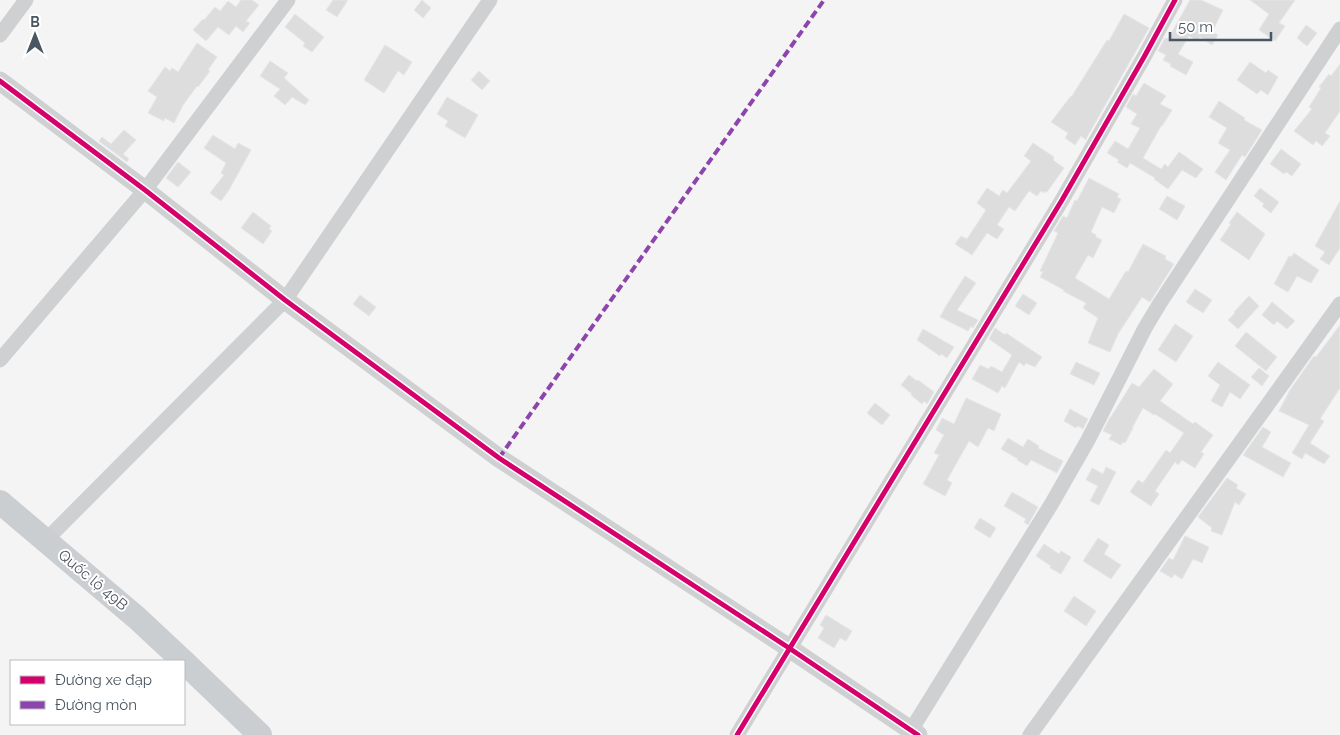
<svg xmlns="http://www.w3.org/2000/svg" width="1340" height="735" viewBox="0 0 1340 735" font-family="Raleway,sans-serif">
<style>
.building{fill:#ddddde;stroke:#e5e6e7}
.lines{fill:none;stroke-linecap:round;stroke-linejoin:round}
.minor{stroke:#ced0d2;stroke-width:15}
.tertiary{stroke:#ced0d2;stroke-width:19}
.primary{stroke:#caced1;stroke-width:24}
.quiet{stroke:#8e44ad;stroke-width:4;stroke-dasharray:8 4;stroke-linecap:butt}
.cycleway-casing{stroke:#fff;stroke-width:8}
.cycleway{stroke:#d6006c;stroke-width:5}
.labels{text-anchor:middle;stroke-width:4;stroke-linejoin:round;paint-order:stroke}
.street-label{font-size:15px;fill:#4a5661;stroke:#fff}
</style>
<rect width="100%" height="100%" fill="#f4f4f4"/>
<g class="building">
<polygon points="241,0 252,0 259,5 246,21 250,23 243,32 236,26 229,35 218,27 206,41 193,30 203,19 204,20 215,7 220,11 228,1 236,7"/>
<polygon points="333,0 348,0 337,17 326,10"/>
<polygon points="422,0 431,8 423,18 414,10"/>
<polygon points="1190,0 1201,0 1223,10 1212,32 1218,35 1212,45 1200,37 1197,41 1189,36 1178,54 1193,62 1186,75 1170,66 1171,64 1163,60 1166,55 1158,51 1165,38 1168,39"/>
<polygon points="1250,0 1295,0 1279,23 1285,26 1275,41 1259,30 1269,14"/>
<polygon points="295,14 324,37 312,52 303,46 305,43 285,27"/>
<polygon points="1124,14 1149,28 1087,137 1086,140 1081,136 1075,145 1065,138 1068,133 1051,122 1071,96 1072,96 1107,40 1109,41"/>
<polygon points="1306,25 1317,33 1307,46 1297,38"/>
<polygon points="197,43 217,57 208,70 210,71 198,87 197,86 183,105 174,123 165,118 164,121 148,113 157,97 148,91 165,67 170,71 172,68 178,72"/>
<polygon points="385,45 412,62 404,75 398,71 384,93 364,80"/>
<polygon points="270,61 288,73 284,78 309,100 305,105 292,97 285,105 274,96 280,89 260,76"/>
<polygon points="1250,62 1266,73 1268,70 1278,77 1268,95 1261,90 1257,94 1237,80"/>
<polygon points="1340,64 1340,111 1325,133 1330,136 1322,146 1316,141 1313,145 1294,131 1312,109 1309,107 1321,88 1319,87 1329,74 1331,76"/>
<polygon points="479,71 490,81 482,90 471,80"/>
<polygon points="1144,83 1166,96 1160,104 1172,110 1162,126 1161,126 1143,158 1161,169 1165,164 1168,167 1179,152 1203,169 1196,178 1182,170 1168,189 1154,179 1155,178 1130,163 1127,168 1117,162 1119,160 1107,153 1115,141 1128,149 1140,128 1131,124 1137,114 1126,107 1133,94 1136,96"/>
<polygon points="447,97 478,115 465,138 445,126 448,121 437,114"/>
<polygon points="1219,101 1245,118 1244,120 1262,130 1245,157 1242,155 1226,180 1215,172 1230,150 1218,143 1227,128 1209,117"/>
<polygon points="124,130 136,140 123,154 129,159 127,162 99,141 102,137 111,144"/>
<polygon points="213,135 235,149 238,143 251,150 229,190 221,201 210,193 224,175 221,173 226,163 204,148"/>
<polygon points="1033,143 1054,157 1053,160 1064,168 1047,192 1045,191 1044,193 1041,191 1037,196 1029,191 1015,211 1009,207 997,225 1004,229 997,239 987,233 972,255 955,244 961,236 967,239 986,210 977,203 987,188 999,196 1003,190 1007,193 1031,161 1024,156"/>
<polygon points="1281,149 1301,164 1292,176 1286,172 1284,174 1270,164"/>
<polygon points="178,162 191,172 178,187 166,178"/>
<polygon points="1089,178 1119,194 1117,197 1121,199 1114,213 1102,207 1091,232 1096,235 1096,237 1102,240 1093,258 1088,255 1075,278 1109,299 1126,271 1128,272 1143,244 1166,256 1165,259 1174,264 1150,302 1142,297 1118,334 1110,352 1088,343 1098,318 1083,308 1086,303 1063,291 1064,290 1040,277 1043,272 1040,271 1058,233 1054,231 1063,216 1067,218 1075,200 1077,201"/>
<polygon points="1260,188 1279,202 1271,213 1262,206 1264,204 1254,196"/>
<polygon points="1167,196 1185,206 1177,220 1159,209"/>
<polygon points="1340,201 1340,248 1329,265 1320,259 1325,252 1315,246"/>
<polygon points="253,212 271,226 269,229 272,231 263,244 241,228"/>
<polygon points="1237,212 1265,234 1249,260 1220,240 1231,224 1229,223"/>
<polygon points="1294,253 1319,270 1311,283 1297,276 1288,292 1274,284 1289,256 1291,257"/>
<polygon points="965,276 976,283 957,310 978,320 973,328 971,326 968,331 940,317 946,306"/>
<polygon points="1195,289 1212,300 1203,313 1186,302"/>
<polygon points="1023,294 1037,303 1029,315 1015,306"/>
<polygon points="360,295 376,307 369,316 353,304"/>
<polygon points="1249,296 1259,306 1238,329 1228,320 1235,313 1234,312"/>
<polygon points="1272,302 1295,321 1287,329 1277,321 1274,325 1262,315"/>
<polygon points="1175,324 1193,336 1176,362 1158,350"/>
<polygon points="1340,325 1340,388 1320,419 1324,421 1310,443 1330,456 1324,464 1305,453 1302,459 1292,453 1309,425 1279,411 1290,390 1314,356 1316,357"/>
<polygon points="995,328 1005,335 1006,333 1042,357 1035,367 1026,363 1024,366 1019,362 1005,388 1002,386 998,393 972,379 980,365 989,369 991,366 1002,372 1012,355 989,339"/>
<polygon points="923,329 954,347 947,358 941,354 940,356 917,340"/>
<polygon points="1246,332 1277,357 1266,371 1235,346"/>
<polygon points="1076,362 1100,373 1094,385 1070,374"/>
<polygon points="1218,362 1250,385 1240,399 1230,392 1222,407 1211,401 1220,385 1208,376"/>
<polygon points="1259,368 1269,376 1262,386 1251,377"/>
<polygon points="1154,369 1173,384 1160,401 1193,424 1195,422 1213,435 1201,452 1204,454 1195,468 1182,460 1178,465 1175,462 1155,491 1159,494 1151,506 1130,492 1138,480 1143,483 1166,450 1170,453 1184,433 1155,414 1154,415 1143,408 1132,428 1133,428 1125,443 1123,442 1121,445 1109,439 1112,435 1103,431 1110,417 1111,417 1132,383 1139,387"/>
<polygon points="909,375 917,381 918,380 934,392 927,404 924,401 922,404 911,395 912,394 901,385"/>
<polygon points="966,398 1001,414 994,431 988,428 978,447 969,441 947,480 952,483 945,496 923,484 939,455 934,453 944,435 936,430 942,418 954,424"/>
<polygon points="875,403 890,415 882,425 867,413"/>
<polygon points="1070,409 1088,419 1083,429 1078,426 1076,428 1064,421"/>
<polygon points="1263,427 1271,432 1262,447 1291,463 1283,477 1243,455"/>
<polygon points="1008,438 1023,447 1028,439 1039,446 1038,448 1063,461 1057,473 1031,460 1027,466 1017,460 1018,459 1001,449"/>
<polygon points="1106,467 1116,472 1099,505 1090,501 1098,486 1086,480 1092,468 1103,474"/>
<polygon points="1227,478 1238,485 1236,488 1246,494 1239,505 1235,502 1222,535 1211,531 1212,528 1198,517"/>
<polygon points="1012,492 1038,507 1028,525 1024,522 1026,519 1004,506"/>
<polygon points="980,518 996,528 990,538 974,528"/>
<polygon points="1185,536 1209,547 1202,563 1193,559 1182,579 1174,574 1172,578 1160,571 1169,558 1173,560"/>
<polygon points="1098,538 1109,545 1104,554 1121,565 1111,579 1083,561"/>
<polygon points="1044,544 1059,554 1061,551 1071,557 1061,574 1050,568 1051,566 1036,556"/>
<polygon points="1074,596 1096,611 1086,626 1064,611"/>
<polygon points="826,615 852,631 846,641 840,638 834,648 818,638 824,628 820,625"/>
</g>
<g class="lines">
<g class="minor">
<polyline points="0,35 26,0"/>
<polyline points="0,360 145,190 288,0"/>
<polyline points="45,541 285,300 490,0"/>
<polyline points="737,735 1062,200 1144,57 1175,0"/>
<polyline points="908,735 1052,503 1088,440 1145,328 1160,303 1340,29"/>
<polyline points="1030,735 1340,304"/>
</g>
<polyline class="tertiary" points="0,81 145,190 285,300 499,458 789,648 918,735"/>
<g class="primary">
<polyline points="0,502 137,618 183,661"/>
<polyline points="184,662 260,735"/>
</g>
<polyline class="quiet" points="499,458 824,0"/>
<g class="cycleway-casing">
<g id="cycleway">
<polyline points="0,81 145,190 285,300 499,458 789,648 918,735"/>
<polyline points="737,735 1062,200 1144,57 1175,0"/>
</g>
</g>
<use href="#cycleway" class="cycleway"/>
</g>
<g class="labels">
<g class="street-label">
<text transform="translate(93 580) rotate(40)" y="5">Quốc lộ 49B</text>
</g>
</g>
<rect x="10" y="660" width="175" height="65" fill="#ffffff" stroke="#b7bbc0"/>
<rect x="20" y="676" width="25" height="8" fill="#d6006c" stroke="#b7bbc0"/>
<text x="55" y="685" font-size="15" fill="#4a5661">Đường xe đạp</text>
<rect x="20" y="701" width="25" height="8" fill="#8e44ad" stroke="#b7bbc0"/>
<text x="55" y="710" font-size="15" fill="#4a5661">Đường mòn</text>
<g transform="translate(35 35)" stroke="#ffffff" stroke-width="4" paint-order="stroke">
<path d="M0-4L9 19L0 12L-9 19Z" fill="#4a5661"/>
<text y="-8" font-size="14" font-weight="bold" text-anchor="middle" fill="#4a5661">B</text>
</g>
<path d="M1170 32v8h101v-8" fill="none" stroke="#4a5661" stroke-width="2.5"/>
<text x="1178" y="32" font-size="15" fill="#4a5661" stroke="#ffffff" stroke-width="4" paint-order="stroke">50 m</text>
</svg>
